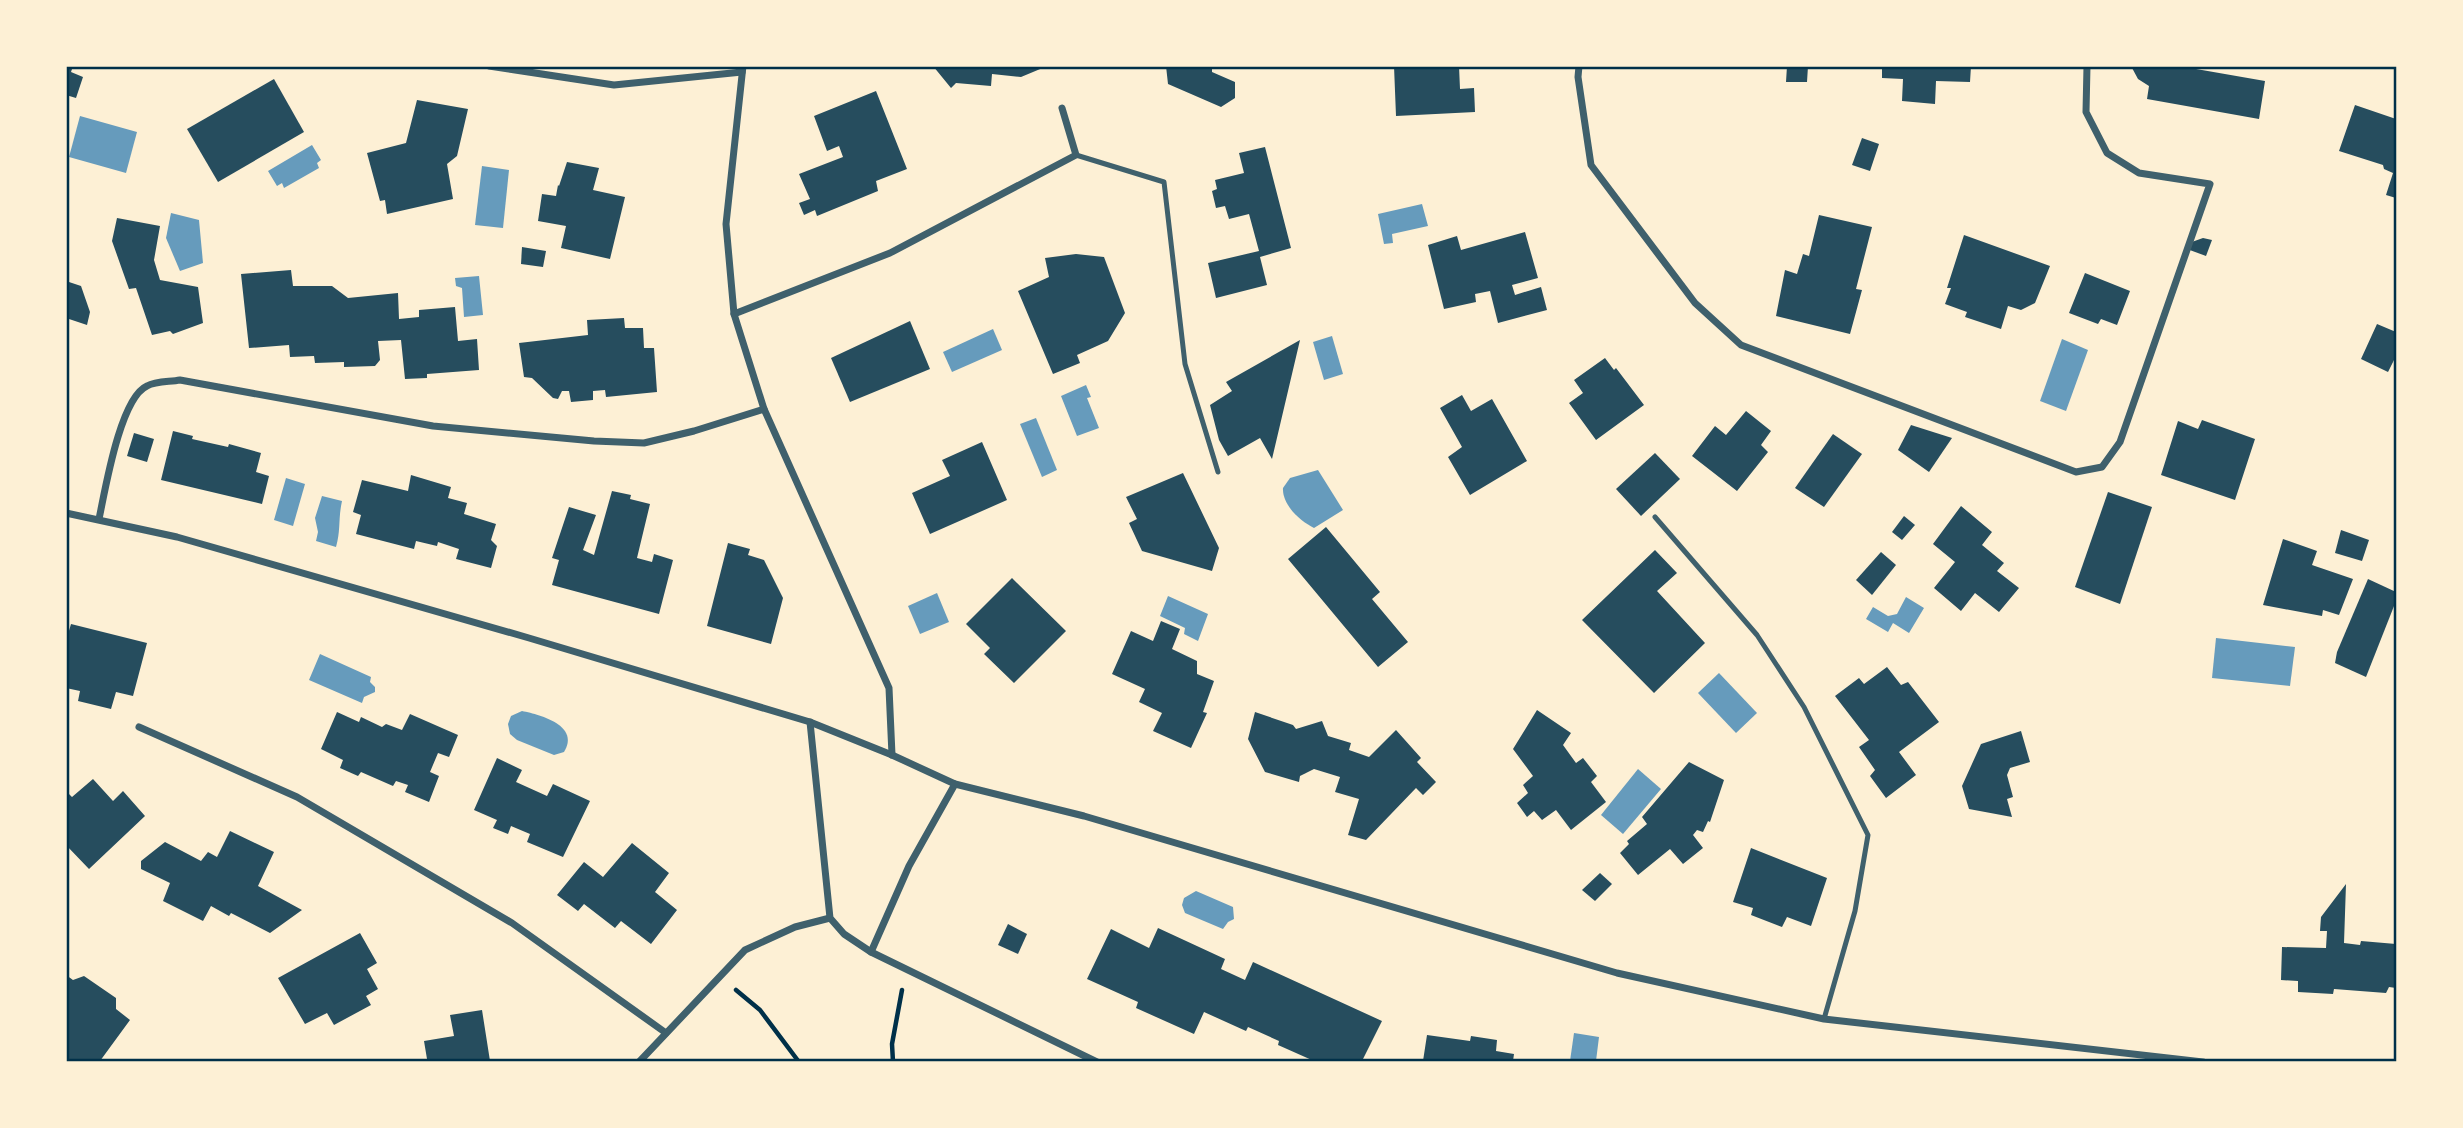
<svg xmlns="http://www.w3.org/2000/svg" width="2463" height="1128" viewBox="0 0 2463 1128" font-family="'IBM Plex Sans',sans-serif">
<style>
.water{fill:#669bbc}
.building{fill:#264d5e}
.lines{fill:none;stroke-linecap:round;stroke-linejoin:round}
.path{stroke:#003049;stroke-width:4.5}
.service{stroke:#3f606c;stroke-width:5}
.minor{stroke:#3f606c;stroke-width:7}
.neatline{fill:none;stroke:#003049;stroke-width:2.5}
</style>
<rect width="100%" height="100%" fill="#fdf0d5"/>
<g class="water">
<polygon points="80,116 137,132 126,173 69,157"/>
<polygon points="312,145 321,160 317,163 319,168 284,188 282,183 277,186 268,171"/>
<polygon points="482,166 509,170 503,228 475,225"/>
<polygon points="1422,204 1428,226 1392,234 1393,243 1384,244 1378,214"/>
<polygon points="171,213 199,220 203,263 180,271 166,238"/>
<polygon points="479,276 483,315 464,317 462,288 456,286 455,278"/>
<polygon points="993,329 1002,350 952,372 943,352"/>
<polygon points="1332,336 1343,374 1324,380 1313,342"/>
<polygon points="2062,339 2088,350 2066,411 2040,401"/>
<polygon points="1086,385 1091,397 1087,398 1099,428 1077,436 1061,396"/>
<polygon points="1036,418 1057,470 1042,477 1020,424"/>
<path d="M1318 470 1343 510 1314 528C1300 521 1282 505 1283 488L1290 478Z"/>
<polygon points="286,478 305,484 293,526 274,520"/>
<path d="M322 496 342 501C338 519 341 530 336 547L316 541 318 532 315 518Z"/>
<polygon points="937,593 949,622 920,634 908,606"/>
<polygon points="1168,596 1208,614 1198,641 1184,634 1185,628 1160,616"/>
<polygon points="1906,597 1924,608 1909,633 1893,623 1888,632 1866,619 1873,607 1888,616 1897,614"/>
<polygon points="2216,638 2295,647 2290,686 2212,678"/>
<polygon points="320,654 371,677 370,682 375,687 375,692 364,697 362,703 309,680"/>
<polygon points="1719,673 1757,713 1736,733 1698,693"/>
<path d="M522 711C542 715 580 726 564 752L554 755 517 740 510 734 508 724 511 716Z"/>
<polygon points="1638,769 1661,789 1623,834 1601,815"/>
<polygon points="1196,891 1233,907 1234,919 1228,922 1223,929 1185,913 1182,905 1184,898"/>
<polygon points="1574,1033 1599,1037 1596,1061 1570,1061"/>
</g>
<g class="building">
<polygon points="66,66 73,66 71,72 83,77 76,98 66,95"/>
<polygon points="933,66 1045,66 1045,67 1021,77 992,74 991,86 956,83 951,88"/>
<polygon points="1166,66 1212,66 1212,72 1235,82 1235,98 1221,107 1168,84"/>
<polygon points="1394,66 1459,66 1460,89 1474,88 1475,112 1396,116"/>
<polygon points="1787,66 1808,66 1807,82 1786,82"/>
<polygon points="1882,66 1971,66 1970,82 1936,81 1935,104 1902,101 1903,79 1882,78"/>
<polygon points="2131,66 2179,66 2265,81 2259,119 2147,99 2149,86 2138,79"/>
<polygon points="274,79 304,132 218,182 187,129"/>
<polygon points="876,91 907,169 876,181 878,191 817,216 815,210 804,215 799,203 810,199 799,174 843,157 839,146 827,151 814,116"/>
<polygon points="417,100 468,109 457,156 447,164 453,199 387,214 385,200 380,201 367,153 406,143"/>
<polygon points="2355,105 2396,119 2396,198 2386,195 2393,173 2384,169 2383,165 2339,151"/>
<polygon points="1862,138 1879,144 1870,171 1852,165"/>
<polygon points="1265,147 1291,248 1260,257 1267,285 1216,298 1208,263 1259,251 1249,214 1229,219 1225,206 1216,208 1212,191 1217,189 1215,180 1244,173 1239,153"/>
<polygon points="567,162 599,168 593,190 625,197 610,259 561,248 566,226 538,221 542,194 556,196 558,185 559,186"/>
<polygon points="1819,215 1872,227 1856,289 1862,290 1850,334 1776,316 1785,270 1797,274 1803,254 1809,256"/>
<polygon points="117,218 160,226 154,260 160,280 198,287 203,323 173,334 170,331 152,335 136,288 129,289 112,241"/>
<polygon points="1525,232 1538,278 1512,285 1515,295 1541,287 1547,310 1498,323 1490,291 1475,294 1476,302 1444,309 1428,245 1457,236 1461,250"/>
<polygon points="1964,235 2050,266 2035,303 2021,310 2008,306 2001,329 1965,317 1967,312 1945,304 1951,288 1947,288"/>
<polygon points="2203,238 2212,240 2206,256 2187,249 2189,243"/>
<polygon points="522,247 546,251 543,267 521,264"/>
<polygon points="1076,254 1104,257 1125,313 1108,341 1077,355 1080,363 1053,374 1018,291 1049,277 1045,258"/>
<polygon points="291,270 293,286 332,286 348,298 398,293 399,319 419,317 419,310 455,307 458,341 477,339 479,370 427,374 427,378 405,379 401,340 378,341 380,360 375,366 344,367 344,362 315,363 314,356 290,357 289,345 249,348 241,274"/>
<polygon points="2085,273 2130,291 2117,325 2101,319 2098,324 2069,313"/>
<polygon points="66,281 81,286 90,312 87,325 66,318"/>
<polygon points="624,318 625,328 643,328 644,348 654,348 657,392 606,397 605,390 593,391 593,400 571,402 569,391 562,391 558,399 553,398 532,378 524,377 519,343 588,335 587,320"/>
<polygon points="910,321 930,369 850,402 831,358"/>
<polygon points="2377,324 2396,332 2396,361 2394,360 2388,372 2361,359"/>
<polygon points="1300,340 1272,459 1260,438 1228,456 1219,440 1210,405 1232,391 1226,382"/>
<polygon points="1605,358 1614,370 1616,368 1644,405 1596,440 1569,403 1583,393 1574,380"/>
<polygon points="1462,395 1471,411 1492,399 1527,461 1470,495 1448,457 1462,447 1440,408"/>
<polygon points="1746,411 1771,431 1761,445 1768,452 1737,491 1692,456 1715,426 1726,435"/>
<polygon points="2202,420 2255,439 2235,500 2161,475 2178,421 2198,429"/>
<polygon points="1911,425 1952,438 1929,472 1898,450"/>
<polygon points="173,431 193,436 192,439 228,447 229,444 261,453 256,472 269,476 262,504 161,480"/>
<polygon points="134,433 154,439 147,462 127,456"/>
<polygon points="1833,434 1862,454 1824,507 1795,488"/>
<polygon points="982,442 1007,500 930,534 912,493 950,476 942,460"/>
<polygon points="1655,453 1680,479 1641,516 1616,489"/>
<polygon points="1183,473 1219,548 1212,571 1142,551 1129,523 1137,519 1126,497"/>
<polygon points="411,475 451,487 448,498 467,503 464,514 496,524 491,540 497,546 491,568 456,559 459,549 438,542 437,546 416,541 414,549 356,534 361,515 353,512 362,480 408,491"/>
<polygon points="612,491 631,495 630,499 650,504 637,558 652,562 654,554 673,560 659,614 552,585 559,560 552,558 569,507 596,515 583,550 594,555"/>
<polygon points="2108,492 2152,507 2120,604 2075,587"/>
<polygon points="1961,506 1992,532 1982,545 2004,563 1997,571 2019,588 1999,612 1975,593 1961,611 1934,588 1955,562 1933,544"/>
<polygon points="1904,516 1915,525 1902,540 1892,532"/>
<polygon points="1326,527 1380,592 1372,599 1408,642 1378,667 1288,559"/>
<polygon points="2341,530 2369,540 2362,561 2335,553"/>
<polygon points="2283,539 2317,551 2312,565 2353,579 2339,615 2323,610 2322,616 2263,605"/>
<polygon points="728,543 750,549 748,555 764,560 783,598 771,644 707,626"/>
<polygon points="1655,550 1677,573 1657,591 1705,643 1654,693 1582,620"/>
<polygon points="1881,552 1896,565 1872,595 1856,580"/>
<polygon points="1012,578 1066,631 1014,683 984,654 990,648 966,624"/>
<polygon points="2368,579 2396,592 2396,601 2366,677 2335,663 2337,652"/>
<polygon points="1161,621 1180,629 1172,649 1197,661 1197,674 1214,681 1203,712 1207,713 1191,748 1153,731 1162,713 1139,702 1145,689 1112,674 1131,631 1153,641"/>
<polygon points="71,624 147,643 133,696 116,692 111,709 78,701 80,691 66,688 66,641"/>
<polygon points="1887,667 1901,685 1908,682 1939,722 1899,752 1916,775 1886,798 1870,776 1875,770 1859,747 1869,740 1835,696 1859,678 1864,684"/>
<polygon points="1537,710 1571,733 1563,745 1576,763 1583,758 1597,776 1591,782 1606,802 1571,830 1556,810 1542,820 1534,811 1527,817 1517,803 1528,793 1523,785 1533,776 1513,749"/>
<polygon points="337,712 359,722 361,717 382,727 386,724 402,730 410,714 458,735 449,757 438,753 430,772 439,776 429,802 405,792 408,785 396,781 393,786 361,772 358,776 340,768 343,760 321,749"/>
<polygon points="1255,712 1293,725 1296,729 1322,721 1328,736 1351,743 1349,750 1369,757 1396,730 1421,758 1417,762 1436,782 1423,795 1416,788 1366,840 1348,835 1359,799 1335,792 1340,777 1314,769 1300,776 1299,782 1265,772 1248,739"/>
<polygon points="2021,731 2030,762 2010,768 2007,775 2013,797 2007,799 2012,817 1969,809 1962,786 1981,744"/>
<polygon points="497,758 522,770 516,782 547,796 553,784 590,801 563,857 527,842 530,834 511,826 508,834 493,828 497,820 474,810"/>
<polygon points="1689,762 1724,780 1710,822 1708,821 1703,832 1697,830 1693,835 1703,848 1683,864 1670,849 1638,875 1620,853 1629,844 1627,841 1647,824 1642,817"/>
<polygon points="93,779 113,801 123,791 145,816 89,869 66,845 66,791 72,797"/>
<polygon points="230,831 274,852 258,886 302,910 270,933 231,913 229,916 211,906 203,921 163,901 170,883 141,869 141,861 165,842 201,861 208,852 217,857"/>
<polygon points="632,843 669,873 655,892 677,910 651,944 621,921 615,928 584,904 578,911 557,895 584,862 603,877"/>
<polygon points="1751,848 1827,878 1811,926 1787,917 1782,927 1751,915 1753,908 1733,902"/>
<polygon points="1600,873 1612,884 1595,901 1582,890"/>
<polygon points="2346,884 2344,943 2360,945 2361,941 2396,944 2396,988 2389,987 2386,993 2334,989 2333,994 2298,992 2298,981 2281,980 2282,947 2326,948 2327,931 2320,931 2321,917"/>
<polygon points="1008,924 1027,934 1018,954 998,945"/>
<polygon points="1158,928 1225,959 1221,969 1245,980 1253,962 1382,1021 1362,1061 1314,1061 1278,1045 1279,1041 1248,1027 1246,1031 1204,1012 1194,1034 1136,1008 1138,1002 1087,979 1111,929 1149,948"/>
<polygon points="360,933 377,963 367,969 378,989 366,996 371,1005 334,1025 327,1013 305,1024 278,978"/>
<polygon points="66,975 73,980 84,976 116,998 116,1009 130,1020 100,1061 66,1061"/>
<polygon points="482,1010 490,1061 421,1061 427,1059 424,1041 454,1036 450,1015"/>
<polygon points="1427,1035 1470,1041 1471,1036 1497,1040 1496,1051 1514,1054 1513,1061 1423,1061"/>
</g>
<g class="lines">
<g class="path">
<polyline points="736,990 760,1010 799,1062"/>
<polyline points="893,1062 892,1044 902,990"/>
</g>
<g class="service">
<polyline points="1076,155 1164,182 1185,364 1218,472"/>
<polyline points="1655,517 1757,635 1804,707 1868,835 1855,911 1824,1019"/>
</g>
<g class="minor">
<polyline points="489,66 614,85 742,72"/>
<polyline points="743,66 726,224 734,314 764,409 889,688 892,755"/>
<polyline points="1579,66 1578,77 1591,165 1695,303 1741,345 2076,472 2102,467 2120,442 2210,184 2139,173 2107,153 2086,112 2087,66"/>
<polyline points="734,314 890,253 1076,155 1062,108"/>
<polyline points="66,513 177,537 529,638 810,722 892,755 955,784 1084,816 1617,973 1824,1019 2203,1062"/>
<path d="M99 519C105 491 120 398 147 386 156 381 170 382 180 380L433 426 594 441 644 443 694 431 764 409"/>
<polyline points="810,722 830,918 844,934 871,952 1097,1062"/>
<polyline points="139,727 297,797 512,923 666,1033"/>
<polyline points="871,952 909,866 955,784"/>
<polyline points="639,1062 745,950 795,927 830,918"/>
</g>
</g>
<rect width="2463" height="1128" fill="none" stroke="#fdf0d5" stroke-width="136"/>
<rect x="68" y="68" width="2327" height="992" class="neatline"/>
</svg>
